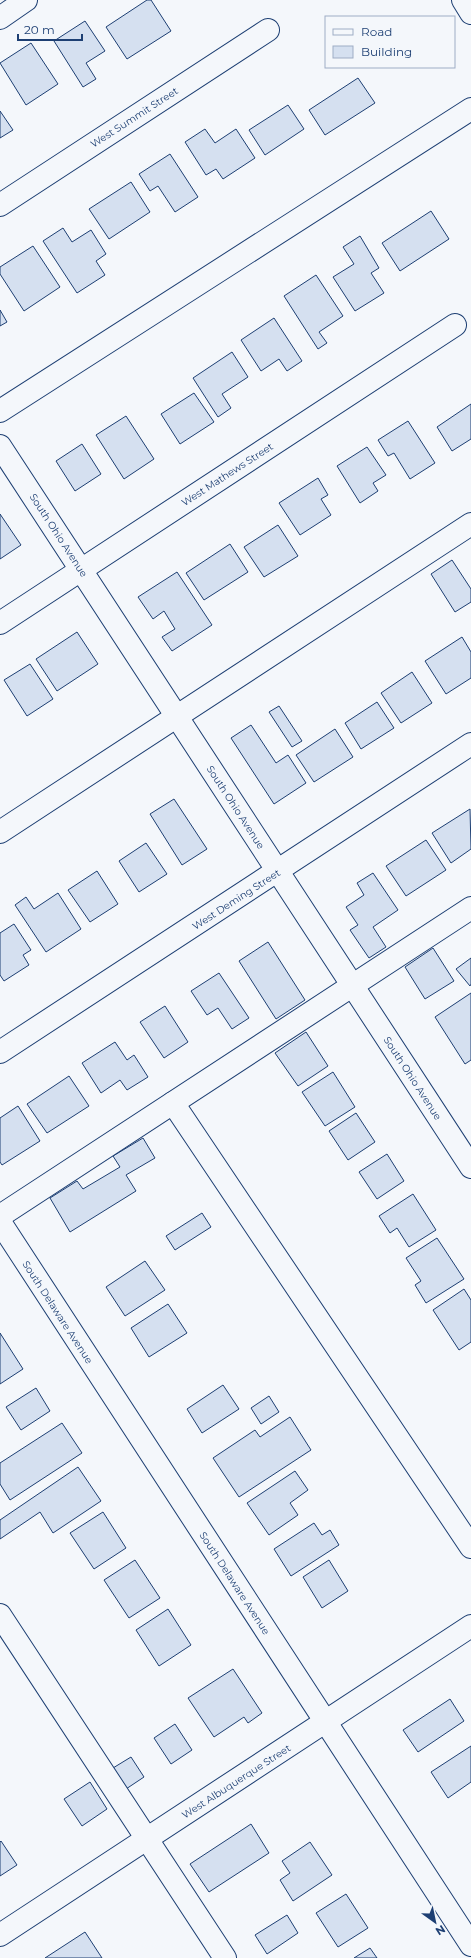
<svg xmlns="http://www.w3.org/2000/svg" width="471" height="1958" viewBox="0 0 471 1958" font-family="Montserrat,sans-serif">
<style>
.building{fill:#d5e0f0;stroke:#1d3f73}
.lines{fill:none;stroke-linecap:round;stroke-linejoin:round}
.minor-casing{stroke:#1d3f73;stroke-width:24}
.major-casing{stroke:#1d3f73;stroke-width:24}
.minor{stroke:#f4f7fb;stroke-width:22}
.major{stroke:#f4f7fb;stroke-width:22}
.labels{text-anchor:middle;stroke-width:3;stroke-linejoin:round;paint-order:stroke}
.street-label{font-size:10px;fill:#1d3f73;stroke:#f4f7fb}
</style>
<rect width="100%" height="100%" fill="#f4f7fb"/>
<g class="building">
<polygon points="147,0 151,0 171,31 127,59 106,27"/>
<polygon points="85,21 105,51 86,63 96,79 83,87 54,41"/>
<polygon points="31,43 58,84 26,105 0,63"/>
<polygon points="358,78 375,103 325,135 309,110"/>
<polygon points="288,105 304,129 265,155 249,130"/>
<polygon points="0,111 13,130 0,138"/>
<polygon points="205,129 215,143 236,129 255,158 223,179 216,169 206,175 185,142"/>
<polygon points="170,154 198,197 175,212 158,186 150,191 139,174"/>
<polygon points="131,182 150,212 109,239 89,209"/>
<polygon points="431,211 449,239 400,271 382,243"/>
<polygon points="63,228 72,242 91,230 106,254 96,261 105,275 77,293 43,241"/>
<polygon points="360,236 379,268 371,273 384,293 355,311 333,277 354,264 343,247"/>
<polygon points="33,246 60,287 24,311 0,274 0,267"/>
<polygon points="316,275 343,316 319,332 327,343 318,349 284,296"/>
<polygon points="0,310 7,322 0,326"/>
<polygon points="274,318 302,361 287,371 279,359 261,371 241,340"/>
<polygon points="232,352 248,377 222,394 231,408 218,417 193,378"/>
<polygon points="194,393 214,422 180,444 161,414"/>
<polygon points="471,404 471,439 452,451 437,427"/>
<polygon points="126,416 154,459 124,479 96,435"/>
<polygon points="408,421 435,463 410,479 394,453 388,456 378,440"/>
<polygon points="82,444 101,474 75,491 56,461"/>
<polygon points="367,447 386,475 373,483 378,491 360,503 337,466"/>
<polygon points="318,478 328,495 321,499 331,515 300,535 279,503"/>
<polygon points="0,514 21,545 0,559"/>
<polygon points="278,525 298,556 264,577 244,547"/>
<polygon points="230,544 248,572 204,600 186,573"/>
<polygon points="452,560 471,589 471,602 455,612 431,574"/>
<polygon points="177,572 212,625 172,651 162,637 175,629 164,611 153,619 138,597"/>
<polygon points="77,632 98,664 57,691 36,659"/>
<polygon points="462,637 471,652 471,678 446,694 425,661"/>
<polygon points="30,664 53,699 27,716 4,680"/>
<polygon points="412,672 432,703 401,723 381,693"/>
<polygon points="377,702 394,728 361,749 345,723"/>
<polygon points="279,706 302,741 292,747 269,712"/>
<polygon points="251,725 276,763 288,755 306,783 274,804 231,738"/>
<polygon points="335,729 353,757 314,782 296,755"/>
<polygon points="174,799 207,849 182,865 150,814"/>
<polygon points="470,809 471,849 451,863 432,833"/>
<polygon points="426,840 446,870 406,896 386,866"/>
<polygon points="146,843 167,874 139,892 119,861"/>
<polygon points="97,871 118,904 90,922 68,890"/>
<polygon points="373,873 398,910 373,927 386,947 369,958 350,930 358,925 346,907 364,895 357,883"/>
<polygon points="58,893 81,929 46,952 15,905 26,897 34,909"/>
<polygon points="14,924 31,950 23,955 29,965 4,981 0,975 0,933"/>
<polygon points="268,942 305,1000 276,1019 239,961"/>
<polygon points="433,948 454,981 425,999 405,967"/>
<polygon points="471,958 471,984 470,986 456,969"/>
<polygon points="219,973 249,1018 232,1029 218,1008 207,1015 191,991"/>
<polygon points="471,993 471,1060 465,1064 435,1017"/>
<polygon points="165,1006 188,1042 164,1058 140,1022"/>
<polygon points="306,1032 328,1066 298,1086 275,1053"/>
<polygon points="115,1042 127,1060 134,1055 148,1077 127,1090 120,1080 101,1093 82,1063"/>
<polygon points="333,1072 355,1107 325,1126 302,1092"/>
<polygon points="69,1076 89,1106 47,1133 27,1104"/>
<polygon points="18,1106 40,1141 2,1165 0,1162 0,1118"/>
<polygon points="356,1113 375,1142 348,1160 329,1131"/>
<polygon points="143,1138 155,1158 126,1175 136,1191 70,1232 50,1198 77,1181 83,1189 120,1167 113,1156"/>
<polygon points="387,1154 404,1181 377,1199 359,1172"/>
<polygon points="413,1194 436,1230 409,1247 397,1228 390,1233 379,1216"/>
<polygon points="202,1213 211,1227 175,1250 166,1236"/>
<polygon points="437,1238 464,1279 426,1303 415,1285 421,1281 406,1258"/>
<polygon points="145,1261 165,1290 125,1316 106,1287"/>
<polygon points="464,1289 471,1300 471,1342 459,1350 433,1310"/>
<polygon points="168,1304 187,1333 149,1357 131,1328"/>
<polygon points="0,1333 23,1369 0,1384"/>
<polygon points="223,1385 239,1409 202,1433 187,1409"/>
<polygon points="36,1388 50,1411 21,1430 6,1407"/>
<polygon points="269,1396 279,1412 261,1424 251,1408"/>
<polygon points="290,1417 311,1450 239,1497 213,1458 255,1430 260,1437"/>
<polygon points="62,1423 82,1453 10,1500 0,1484 0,1463"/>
<polygon points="78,1467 101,1501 53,1533 40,1512 0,1539 0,1520"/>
<polygon points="295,1471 308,1490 290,1503 298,1515 269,1535 247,1503"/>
<polygon points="103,1512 126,1548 94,1569 70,1533"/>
<polygon points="314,1523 322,1535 330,1530 339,1545 291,1576 274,1549"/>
<polygon points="135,1560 160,1598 129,1618 104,1580"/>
<polygon points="329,1560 348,1591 322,1608 303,1577"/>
<polygon points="168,1609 191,1645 159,1666 136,1630"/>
<polygon points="233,1669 262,1713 248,1723 244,1717 214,1737 188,1698"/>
<polygon points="450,1699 464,1721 418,1752 403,1730"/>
<polygon points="175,1724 192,1750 171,1764 154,1738"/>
<polygon points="471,1746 471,1782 448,1798 431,1772"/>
<polygon points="131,1757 144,1777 126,1789 113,1768"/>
<polygon points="90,1782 107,1809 82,1826 64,1799"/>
<polygon points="251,1824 269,1853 209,1892 190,1864"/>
<polygon points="1,1841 17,1865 0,1876 0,1842"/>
<polygon points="310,1842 332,1875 293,1901 280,1880 290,1873 282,1861"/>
<polygon points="346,1894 368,1928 338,1947 316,1913"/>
<polygon points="287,1915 298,1933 267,1954 255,1935"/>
<polygon points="85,1932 102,1958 45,1958"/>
<polygon points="370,1948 377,1958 354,1958"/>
</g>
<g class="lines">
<g class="minor-casing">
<g id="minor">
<polyline points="0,18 26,0"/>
<polyline points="0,205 268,30"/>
<polyline points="0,411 471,109"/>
<polyline points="0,446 471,1167"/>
<polyline points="0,623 455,325"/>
<polyline points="0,832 471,524"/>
<polyline points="0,1052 471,744"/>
<polyline points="173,1103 471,1547"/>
<polyline points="0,1216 471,908"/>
<polyline points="0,1222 471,1945"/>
<polyline points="0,1615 225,1958"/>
<polyline points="0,1935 471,1626"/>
</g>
</g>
<g class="major-casing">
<polyline id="major" points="463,0 471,13"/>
</g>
<use href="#minor" class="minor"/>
<use href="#major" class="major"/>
</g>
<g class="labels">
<g class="street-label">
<text transform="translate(134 117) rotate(-33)" y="4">West Summit Street</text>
<text transform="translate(227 474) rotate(-33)" y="4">West Mathews Street</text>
<text transform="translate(59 535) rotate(57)" y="4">South Ohio Avenue</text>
<text transform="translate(236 807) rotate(57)" y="4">South Ohio Avenue</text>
<text transform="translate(236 899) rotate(-33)" y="4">West Deming Street</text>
<text transform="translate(413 1078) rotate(57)" y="4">South Ohio Avenue</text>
<text transform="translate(58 1312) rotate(57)" y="4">South Delaware Avenue</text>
<text transform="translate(235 1583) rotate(57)" y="4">South Delaware Avenue</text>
<text transform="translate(236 1781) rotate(-33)" y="4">West Albuquerque Street</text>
</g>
</g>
<rect x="325" y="16" width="130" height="52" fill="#f4f7fb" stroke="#9eadc5"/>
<rect x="333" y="29" width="20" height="6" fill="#f4f7fb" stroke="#9eadc5"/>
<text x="361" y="36" font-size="12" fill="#1d3f73">Road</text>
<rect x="333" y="46" width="20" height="12" fill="#d5e0f0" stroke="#9eadc5"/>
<text x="361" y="56" font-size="12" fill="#1d3f73">Building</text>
<g transform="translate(435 1922) rotate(147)" stroke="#f4f7fb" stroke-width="3" paint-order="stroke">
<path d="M0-3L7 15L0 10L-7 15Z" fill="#1d3f73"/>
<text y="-6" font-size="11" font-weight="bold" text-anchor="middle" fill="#1d3f73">N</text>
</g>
<path d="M18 34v6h64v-6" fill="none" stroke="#1d3f73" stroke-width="2"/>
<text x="24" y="34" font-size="12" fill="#1d3f73" stroke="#f4f7fb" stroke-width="3" paint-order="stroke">20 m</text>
</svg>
